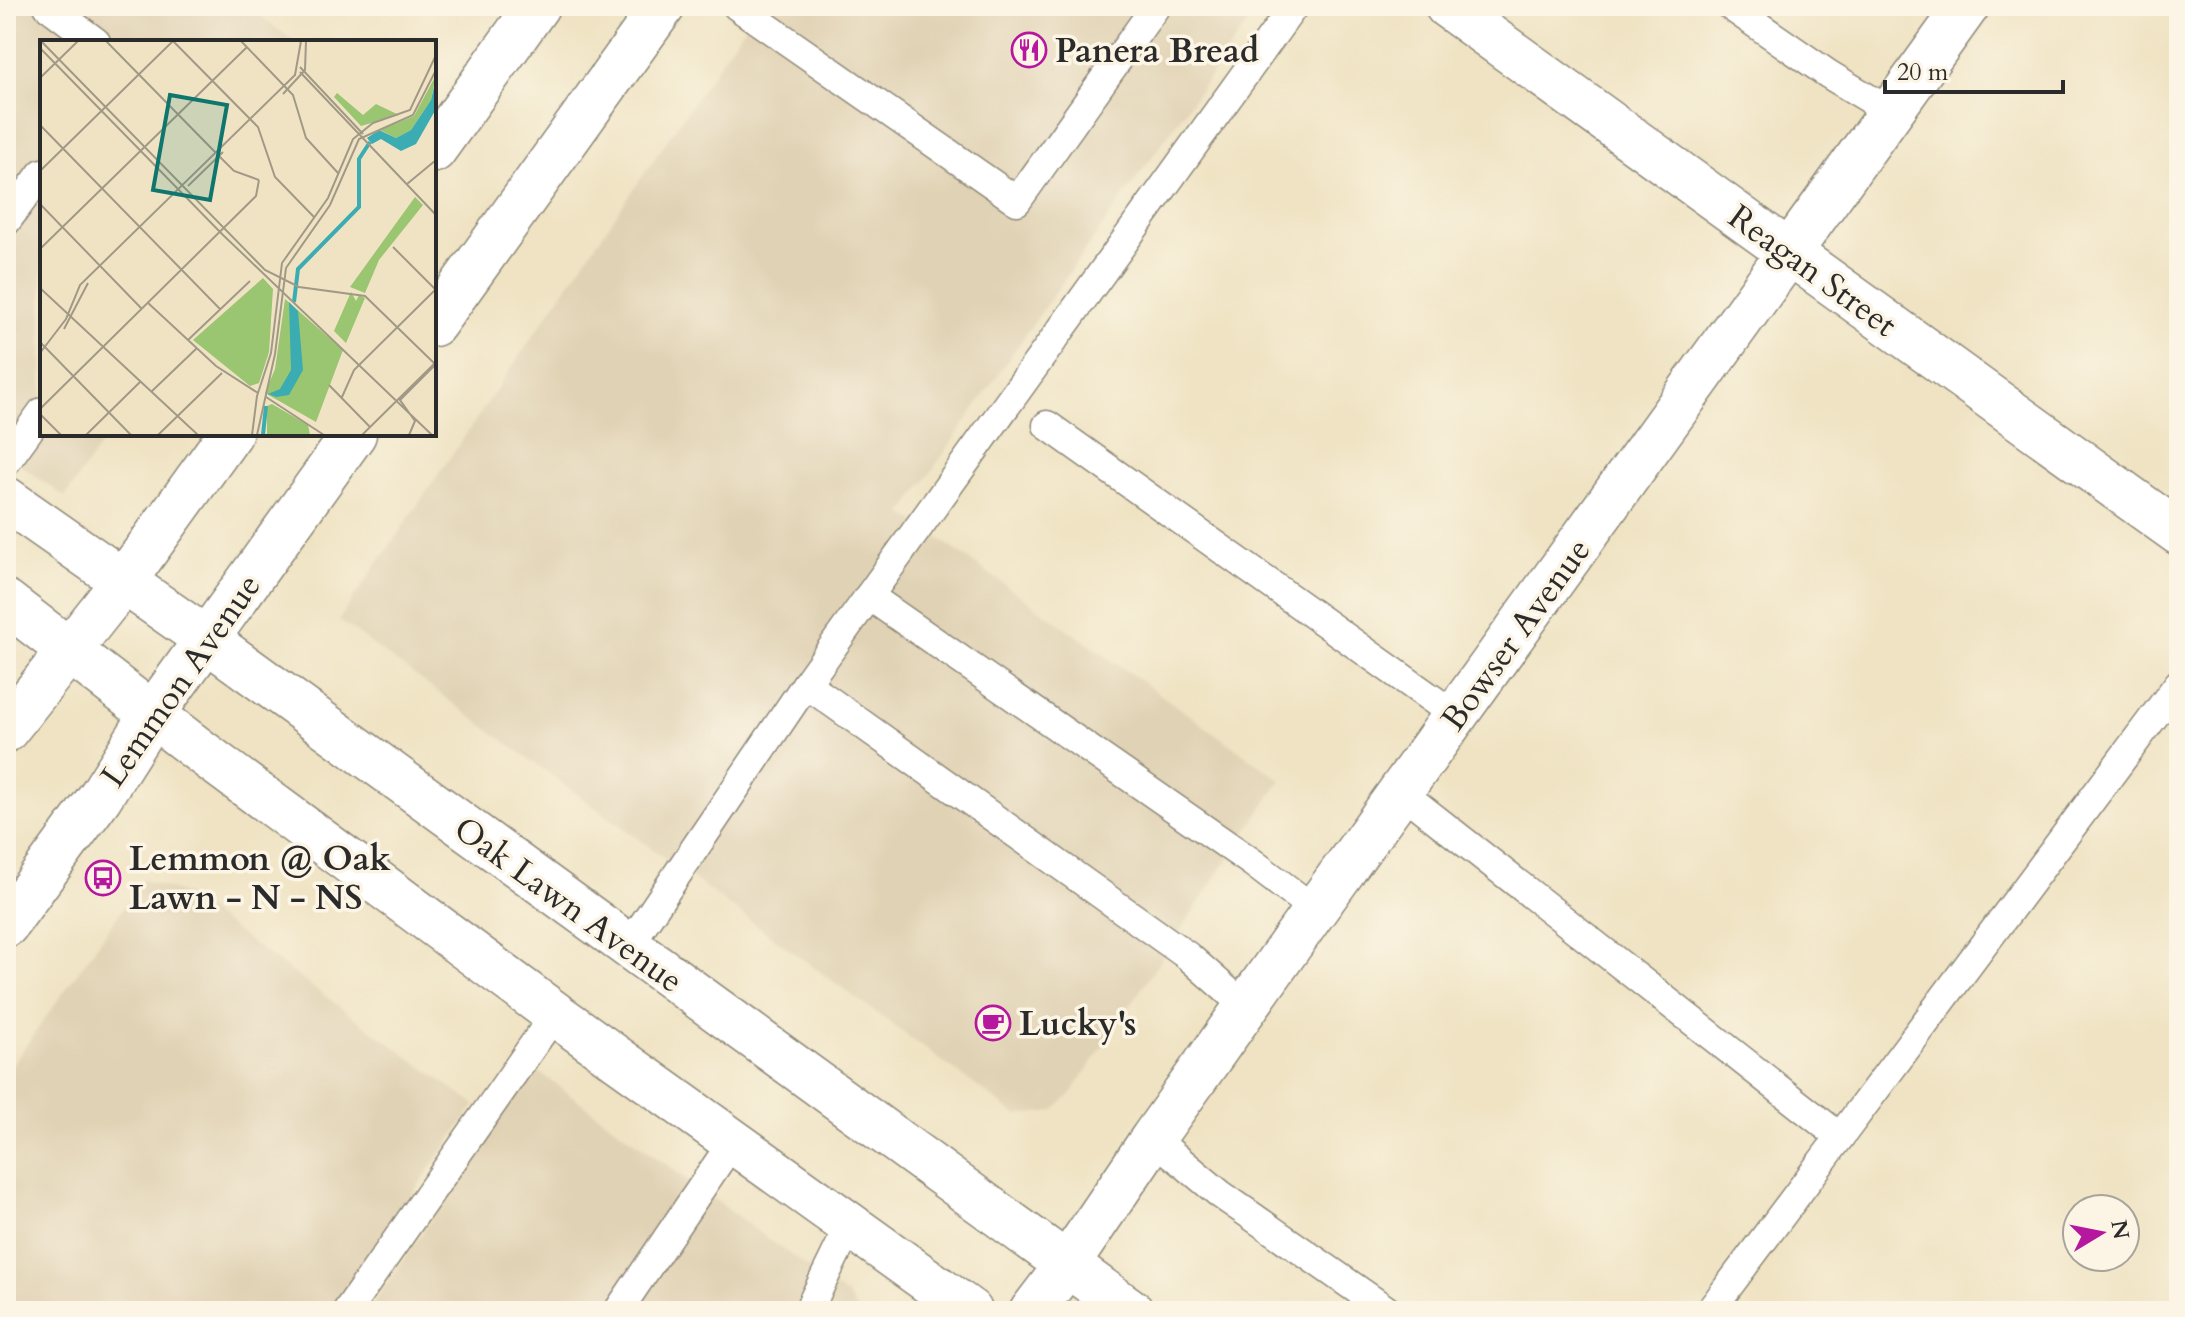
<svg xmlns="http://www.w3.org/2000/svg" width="2185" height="1317" viewBox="0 0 2185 1317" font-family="Cardo,serif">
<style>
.built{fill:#e0d2b4}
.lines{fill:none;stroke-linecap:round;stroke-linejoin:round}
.service-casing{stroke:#8d8777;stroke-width:31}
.minor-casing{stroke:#8d8777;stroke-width:47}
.secondary-casing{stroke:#8d8777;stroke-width:47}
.service{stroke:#fff;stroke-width:28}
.minor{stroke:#fff;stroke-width:44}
.secondary{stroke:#fff;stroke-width:44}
.labels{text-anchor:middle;stroke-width:7;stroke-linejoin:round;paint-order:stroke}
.poi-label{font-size:34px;font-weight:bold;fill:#2b2b2b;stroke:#fcf5e5;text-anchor:start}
.street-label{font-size:34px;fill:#2b2b2b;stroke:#fcf5e5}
.inset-river{fill:none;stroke:#3aacb2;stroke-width:4}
.inset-road{fill:none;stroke:#a19986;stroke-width:2}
.view{fill:#0f766e;fill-opacity:0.15;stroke:#0f766e;stroke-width:4}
.inset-edge{fill:none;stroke:#2b2b2b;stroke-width:4}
</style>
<rect width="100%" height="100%" fill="#fcf5e5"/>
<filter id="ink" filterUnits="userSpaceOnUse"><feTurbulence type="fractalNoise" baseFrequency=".0125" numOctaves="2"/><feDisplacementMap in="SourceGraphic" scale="16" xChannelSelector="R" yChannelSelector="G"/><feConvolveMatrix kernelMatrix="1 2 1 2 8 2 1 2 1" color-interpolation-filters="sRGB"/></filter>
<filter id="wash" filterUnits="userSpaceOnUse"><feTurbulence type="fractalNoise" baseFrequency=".006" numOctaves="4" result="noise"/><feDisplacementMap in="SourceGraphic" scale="32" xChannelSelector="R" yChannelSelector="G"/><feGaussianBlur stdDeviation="1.8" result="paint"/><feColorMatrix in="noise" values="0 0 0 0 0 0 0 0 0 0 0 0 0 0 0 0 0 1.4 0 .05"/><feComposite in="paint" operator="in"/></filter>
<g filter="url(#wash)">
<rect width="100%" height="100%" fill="#efe3c3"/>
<g class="built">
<polygon points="6,6 248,6 294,42 42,42 42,434 108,434 65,497 6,455"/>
<polygon points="759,6 1260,6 1034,322 903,513 1281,780 1071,1094 1053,1111 1016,1115 339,620"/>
<polygon points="143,880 184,894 475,1105 330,1311 6,1311 6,1074"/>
<polygon points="535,1069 848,1297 857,1311 368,1311"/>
</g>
</g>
<g filter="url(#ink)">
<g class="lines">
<g class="service-casing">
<g id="service">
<polyline points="48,6 96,42"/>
<polyline points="737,6 1017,201 1156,6"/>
<polyline points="1730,6 1828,74 1891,112"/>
<polyline points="6,222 42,173"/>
<polyline points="1047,425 1456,716"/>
<polyline points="6,462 42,412"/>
<polyline points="869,596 1294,6"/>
<polyline points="806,684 1189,957 1247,1008"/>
<polyline points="1401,792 1840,1137 1710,1311"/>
<polyline points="628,947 806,684 869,596 1253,863 1315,910"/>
<polyline points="1840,1137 2179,683"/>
<polyline points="1153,1138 1220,1194 1388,1311"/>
<polyline points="347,1311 555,1014"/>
<polyline points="618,1311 733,1141"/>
<polyline points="808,1311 850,1225"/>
</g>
</g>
<g class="minor-casing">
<g id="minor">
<polyline points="1447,6 2179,533"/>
<polyline points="1067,1265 1153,1138 1315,910 1967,6"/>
</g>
</g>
<g class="secondary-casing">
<g id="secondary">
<polyline points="434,150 537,6"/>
<polyline points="434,324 663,6"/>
<polyline points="6,499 206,639 1131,1311"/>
<polyline points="6,602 200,751 555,1014 970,1311"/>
<polyline points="6,730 124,581 230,434"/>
<polyline points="6,925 100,797 152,715 354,434"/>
<polyline points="1032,1311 1067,1265"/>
</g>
</g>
<use href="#service" class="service"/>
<use href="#minor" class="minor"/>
<use href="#secondary" class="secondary"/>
</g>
</g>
<defs>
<g id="restaurant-ring" transform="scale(1.8)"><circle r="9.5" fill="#fcf5e5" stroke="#b5179e" stroke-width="1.5"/><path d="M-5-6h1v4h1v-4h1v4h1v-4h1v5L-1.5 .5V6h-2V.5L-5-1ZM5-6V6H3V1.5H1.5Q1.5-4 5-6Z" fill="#b5179e"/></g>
<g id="bus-ring" transform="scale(1.8)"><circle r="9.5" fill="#fcf5e5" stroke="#b5179e" stroke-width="1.5"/><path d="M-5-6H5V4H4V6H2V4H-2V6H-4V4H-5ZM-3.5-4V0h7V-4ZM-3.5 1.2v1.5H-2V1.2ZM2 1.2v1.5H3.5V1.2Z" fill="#b5179e"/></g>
<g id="cafe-ring" transform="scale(1.8)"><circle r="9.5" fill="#fcf5e5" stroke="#b5179e" stroke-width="1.5"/><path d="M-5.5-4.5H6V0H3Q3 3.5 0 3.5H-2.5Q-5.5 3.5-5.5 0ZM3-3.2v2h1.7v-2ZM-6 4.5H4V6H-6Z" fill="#b5179e"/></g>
</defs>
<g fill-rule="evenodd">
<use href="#restaurant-ring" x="1029" y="50"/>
<use href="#bus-ring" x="103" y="878"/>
<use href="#cafe-ring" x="993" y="1023"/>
</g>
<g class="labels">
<g class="poi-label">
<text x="1055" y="62">Panera Bread</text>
<text x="129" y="870">Lemmon @ Oak<tspan x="129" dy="39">Lawn - N - NS</tspan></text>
<text x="1019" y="1035">Lucky's</text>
</g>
<g class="street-label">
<text transform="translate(1813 270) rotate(36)" y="12">Reagan Street</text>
<text transform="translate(1515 634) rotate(-54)" y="12">Bowser Avenue</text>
<text transform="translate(180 680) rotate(-55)" y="12">Lemmon Avenue</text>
<text transform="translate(569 904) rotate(36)" y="12">Oak Lawn Avenue</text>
</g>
</g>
<g transform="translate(40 40)">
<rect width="396" height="396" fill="#efe3c3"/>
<path d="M396 35 391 60 371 90 356 98 340 90 374 76ZM297 53 323 75 336 64 359 75 321 86 294 57ZM375 157 383 165 339 220 325 253 310 247ZM223 238 233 249 229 312 219 343 210 346 153 300ZM311 252 316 261 319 255 325 258 306 303 294 291ZM245 259 303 310 276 382 225 353 235 329ZM232 364 268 385 270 395H227V366Z" fill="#9ac571"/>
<path d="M396 38V69L376 104 361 111 341 99 332 104 327 98 339 90 356 98 371 90 391 60ZM249 262 258 271 263 330 249 355 236 357 228 354 240 349 251 330Z" fill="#3aacb2"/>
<path class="inset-river" d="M254 262 258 229 319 167V119L330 102M223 395 226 366"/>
<path class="inset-road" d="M1 1 225 230 259 247 325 256 396 325M66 1 176 113M133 1 218 87 235 137 274 177M201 1 253 55 266 98 298 133M0 8 182 194 392 395M260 27 323 94M260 32 396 175M0 38 38 1M243 54 265 30 266 1M0 85 180 269M179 116 194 131 219 140M0 131 133 1M367 144 396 120M148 146 183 112M0 164 101 268M353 207 395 249M0 209 207 7M0 248 158 395M107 262 176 326 218 353M24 289 48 243M148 300 210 241M0 302 91 395M0 313 26 279 40 245 255 35 261 1M289 345 330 387M111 352 157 308M226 357 284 395M302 357 314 330 396 249M0 369 216 156 219 140M0 374 21 395M46 395 100 342M118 395 182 333M212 395 217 356 231 313 242 223 288 158 313 99 333 83 370 70 396 15M217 395 235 314 246 228 290 165 319 99 373 75 396 30M322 395 394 324M369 395 375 381 360 360 396 324"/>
<path class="view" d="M130 55 187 65 170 160 113 150Z"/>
<rect width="396" height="396" class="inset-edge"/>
</g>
<rect width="2185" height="1317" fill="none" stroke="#fcf5e5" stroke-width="32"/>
<g transform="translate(2101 1233) rotate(80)"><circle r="38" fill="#fcf5e5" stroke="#a8a49b" stroke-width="2"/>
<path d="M0-6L14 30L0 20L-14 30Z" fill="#b5179e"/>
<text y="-12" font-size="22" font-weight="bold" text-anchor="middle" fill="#2b2b2b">N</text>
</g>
<path d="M1885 80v12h178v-12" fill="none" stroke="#2b2b2b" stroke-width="4"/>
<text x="1897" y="80" font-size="24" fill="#2b2b2b" stroke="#fcf5e5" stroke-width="6" paint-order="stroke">20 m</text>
</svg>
